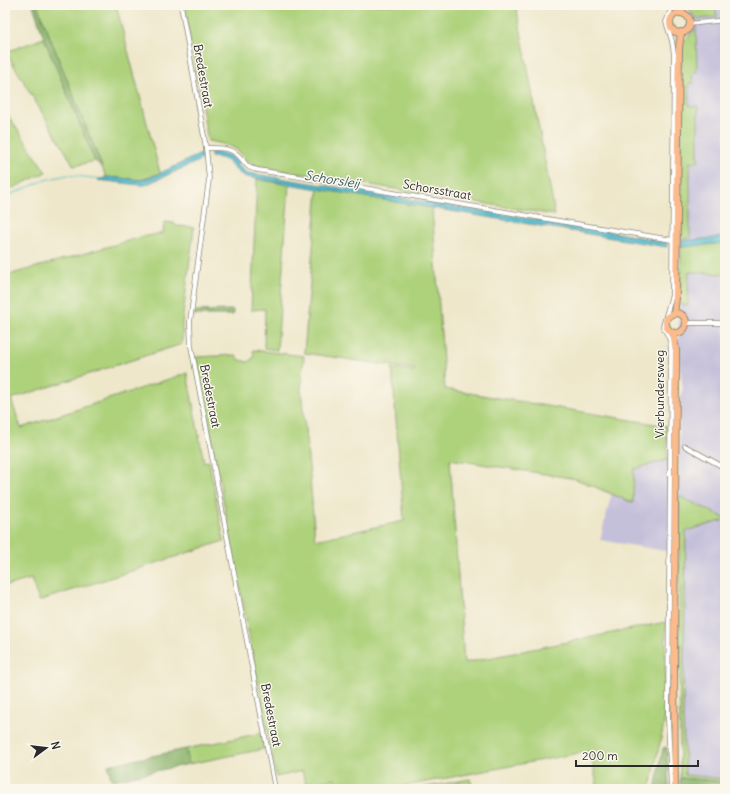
<svg xmlns="http://www.w3.org/2000/svg" width="730" height="794" viewBox="0 0 730 794" font-family="Delius,sans-serif">
<style>
.industrial{fill:#c5c0da}
.green{fill:#aed27b;stroke:#6c7e53}
.forest{fill:#8ab46b;stroke:#5a704b}
.water{fill:#4fb9cc;stroke:#3d727c}
.lines{fill:none;stroke-linecap:round;stroke-linejoin:round}
.stream{stroke:#4fb9cc;stroke-width:1}
.minor-casing{stroke:#8c897a;stroke-width:5.5}
.primary-casing{stroke:#8c897a;stroke-width:8}
.minor{stroke:#fff;stroke-width:4}
.primary{stroke:#fbbb8c;stroke-width:6}
.labels{text-anchor:middle;stroke-width:3;stroke-linejoin:round;paint-order:stroke}
.street-label{font-size:12px;fill:#2b2b2b;stroke:#fbf7ec}
.water-label{font-size:13px;font-style:italic;fill:#385d63;stroke:#fbf7ec}
</style>
<rect width="100%" height="100%" fill="#fbf7ec"/>
<filter id="ink" filterUnits="userSpaceOnUse"><feTurbulence type="fractalNoise" baseFrequency=".025" numOctaves="2"/><feDisplacementMap in="SourceGraphic" scale="8" xChannelSelector="R" yChannelSelector="G"/><feConvolveMatrix kernelMatrix="1 2 1 2 8 2 1 2 1" color-interpolation-filters="sRGB"/></filter>
<filter id="wash" filterUnits="userSpaceOnUse"><feTurbulence type="fractalNoise" baseFrequency=".012" numOctaves="4" result="noise"/><feDisplacementMap in="SourceGraphic" scale="16" xChannelSelector="R" yChannelSelector="G"/><feGaussianBlur stdDeviation="0.9" result="paint"/><feColorMatrix in="noise" values="0 0 0 0 0 0 0 0 0 0 0 0 0 0 0 0 0 1.4 0 .05"/><feComposite in="paint" operator="in"/></filter>
<g filter="url(#wash)">
<rect width="100%" height="100%" fill="#eee7ca"/>
<g class="industrial">
<polygon points="689,5 725,5 725,518 679,496 680,404 683,388 678,353"/>
<polygon points="645,458 672,460 671,549 665,551 600,540 612,492 632,466"/>
<polygon points="724,519 725,520 725,779 684,775 683,716 686,530"/>
</g>
<g class="green">
<polygon points="37,5 116,5 160,173 140,180 106,177"/>
<path d="M184 5H516L555 215 261 167C244 162 249 160 238 151 231 144 217 143 208 141Z"/>
<polygon points="685,5 715,5 717,17 700,19 695,17"/>
<polygon points="696,28 697,71 692,75 693,83 689,84 689,106 698,106 698,162 690,162 690,238 680,239 682,41 684,41"/>
<polygon points="44,38 95,161 74,166 6,52"/>
<polygon points="5,111 46,172 5,192"/>
<polygon points="257,179 289,185 277,350 264,348 265,309 251,310"/>
<polygon points="318,189 432,208 445,389 667,426 667,460 634,469 633,503 576,479 450,459 464,663 666,622 664,724 650,789 598,789 590,751 389,789 338,789 335,779 306,784 302,771 276,777 196,357 236,355 238,359 247,362 250,361 254,356 253,350 304,356 301,390 310,477 315,540 404,521 392,368 414,371 415,369 304,353"/>
<polygon points="164,222 174,223 176,226 194,227 182,323 182,344 11,399 21,428 187,373 204,462 209,461 224,541 39,601 31,579 5,586 5,276 145,236 148,236 163,233"/>
<polygon points="725,243 725,274 689,272 688,305 680,305 681,247"/>
<polygon points="679,496 725,518 725,520 686,531 683,716 685,775 725,779 725,782 680,778"/>
<polygon points="261,733 264,749 189,764 186,749"/>
<polygon points="470,779 473,789 415,789"/>
</g>
<g class="forest">
<polygon points="33,5 37,5 102,167 95,161 44,38"/>
<polygon points="233,310 233,315 194,315 195,311"/>
<polygon points="667,747 669,789 655,789 663,748"/>
<polygon points="186,749 189,764 113,780 111,779 108,765"/>
<polygon points="680,778 725,782 725,789 680,789"/>
</g>
<g class="water">
<path d="M211 152C221 152 230 154 237 162 240 167 243 171 248 173L595 229 667 242V247L247 177C231 172 234 157 211 157Z"/>
<polygon points="203,153 203,159 145,185 140,185 98,180 107,177 142,180 152,177"/>
<polygon points="725,237 725,243 681,247 681,241"/>
</g>
<g class="lines">
<polyline class="stream" points="5,197 45,180 67,175 102,179"/>
</g>
</g>
<g filter="url(#ink)">
<g class="lines">
<g class="minor-casing">
<g id="minor">
<polyline points="181,5 206,148 209,179 190,322 191,346 275,789"/>
<polyline points="689,24 725,20"/>
<path d="M206 148C217 148 231 147 239 156 248 165 244 167 258 170L672 240"/>
<polyline points="686,323 725,323"/>
<polyline points="685,446 725,468"/>
<polyline points="671,789 668,718 671,351 670,340 663,326 672,295 674,54 672,41 666,22 673,5"/>
</g>
</g>
<g class="primary-casing">
<g id="primary">
<polyline points="682,5 682,13"/>
<circle cx="680" cy="23" r="10"/>
<circle cx="676" cy="323" r="10"/>
<polyline points="674,314 676,298 679,48 681,32"/>
<polyline points="673,333 676,350 676,372 674,664 675,789"/>
</g>
</g>
<use href="#minor" class="minor"/>
<use href="#primary" class="primary"/>
</g>
</g>
<g class="labels">
<g class="street-label">
<text transform="translate(203 76) rotate(80)" y="4">Bredestraat</text>
<text transform="translate(437 190) rotate(10)" y="4">Schorsstraat</text>
<text transform="translate(660 394) rotate(-90)" y="4">Vierbundersweg</text>
<text transform="translate(210 396) rotate(79)" y="4">Bredestraat</text>
<text transform="translate(271 715) rotate(79)" y="4">Bredestraat</text>
</g>
<g class="water-label">
<text transform="translate(332 179) rotate(9)" y="5">Schorsleij</text>
</g>
</g>
<rect width="730" height="794" fill="none" stroke="#fbf7ec" stroke-width="20"/>
<g transform="translate(46 748) rotate(75)" stroke="#fbf7ec" stroke-width="3" paint-order="stroke">
<path d="M0-3L7 15L0 10L-7 15Z" fill="#2b2b2b"/>
<text y="-6" font-size="11" font-weight="bold" text-anchor="middle" fill="#2b2b2b">N</text>
</g>
<path d="M576 760v6h122v-6" fill="none" stroke="#2b2b2b" stroke-width="2"/>
<text x="582" y="760" font-size="12" fill="#2b2b2b" stroke="#fbf7ec" stroke-width="3" paint-order="stroke">200 m</text>
</svg>
